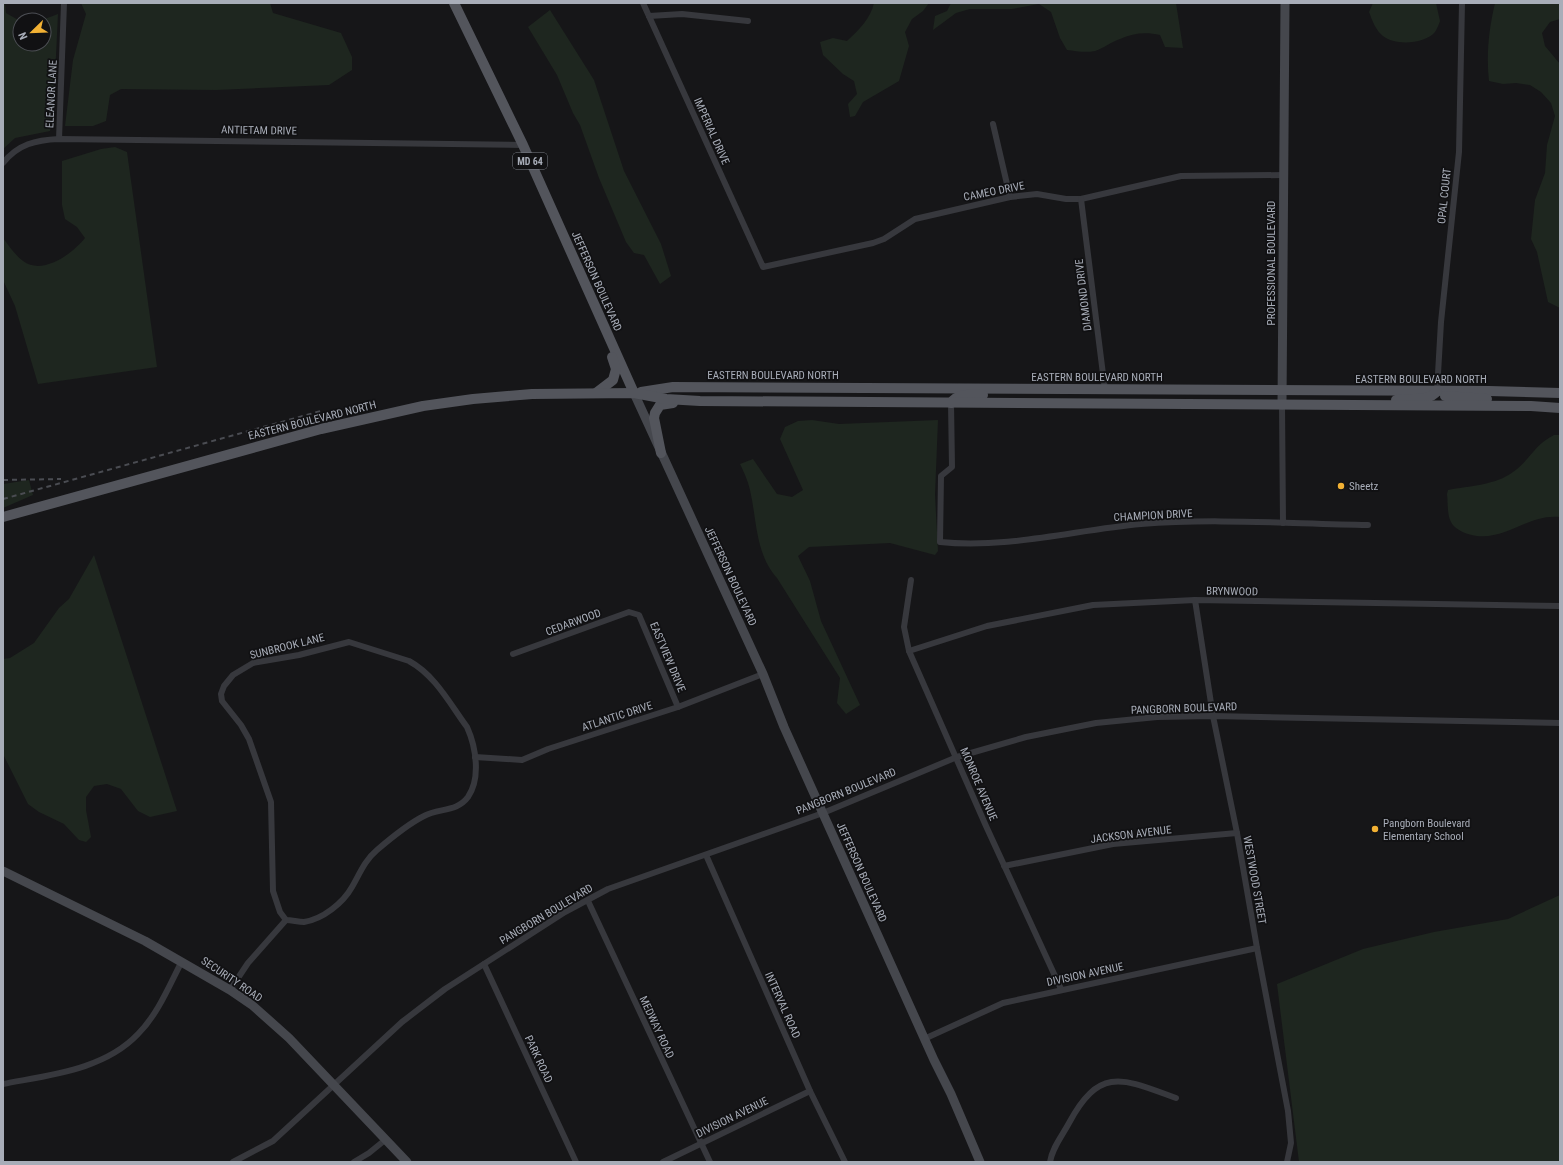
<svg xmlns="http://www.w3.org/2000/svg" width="1563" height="1165" viewBox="0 0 1563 1165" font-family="'Roboto Condensed',sans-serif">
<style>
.green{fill:#1e261f}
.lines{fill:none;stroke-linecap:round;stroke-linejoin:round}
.street{stroke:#37383d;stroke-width:6}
.secondary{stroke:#45474d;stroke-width:9}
.primary{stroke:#53555c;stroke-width:10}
.rail{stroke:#4a4c52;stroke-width:2;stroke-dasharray:5 4;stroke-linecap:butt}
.poi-dot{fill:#f2b134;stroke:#111113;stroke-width:1.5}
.labels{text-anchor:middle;stroke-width:3.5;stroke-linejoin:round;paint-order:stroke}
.shield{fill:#111113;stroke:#7b7e86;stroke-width:1}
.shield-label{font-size:10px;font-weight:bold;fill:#a8adb8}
.street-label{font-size:11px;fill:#a8adb8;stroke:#111113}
.poi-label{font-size:11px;fill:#a8adb8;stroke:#111113;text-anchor:start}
</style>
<rect width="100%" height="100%" fill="#161618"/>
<g class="green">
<polygon points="3,3 5,3 6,13 20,21 20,44 44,44 44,20 42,20 58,14 53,118 50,131 15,138 3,149"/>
<polygon points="81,3 270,3 273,13 341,33 352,57 352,70 329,85 216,90 121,89 110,95 106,121 93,126 65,126 73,60 86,14"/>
<path d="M874 3H929L923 11 912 19 905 32 909 46 899 81 863 102 855 116 850 117 848 104 857 94 854 81 843 74 823 55 820 42 833 38 847 41C858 31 871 18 874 3Z"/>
<path d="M951 3H1176L1183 48 1165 47 1160 35C1146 32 1133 33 1120 39 1111 42 1104 48 1095 51 1085 53 1076 51 1067 50L1060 38 1051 12 1039 4 1012 9H970L956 13 933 30 935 16 947 11Z"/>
<path d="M1373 3H1436L1440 21C1439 24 1437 29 1435 32 1425 44 1395 46 1383 36 1376 31 1372 20 1369 12Z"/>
<path d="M1495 3H1560V19L1550 22 1542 33 1545 46 1560 64V308L1548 302 1537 252 1531 239 1535 200 1545 173 1547 145 1555 116 1551 103 1541 92 1530 85 1516 83 1503 84 1489 81C1486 55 1489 28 1495 3Z"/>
<polygon points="550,10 594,80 624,171 661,244 671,276 660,284 644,255 634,253 626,242 599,178 580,125 573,113 557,75 528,27"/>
<path d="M115 147 127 152 157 367 38 384 15 306 3 280V238C9 246 15 255 23 261 43 276 73 253 85 238L77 227 65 219 62 205V161L101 149Z"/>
<path d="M812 420 839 424 938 420 935 495 938 551 935 555 890 543 809 547 798 556 810 581 821 621 860 705 846 714 837 703 840 678 777 578C755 553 757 520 750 490 748 481 744 472 740 464L753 459 777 494 792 497 803 490 780 439 785 427 798 421Z"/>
<path d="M1554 435H1560V517C1527 513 1502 545 1468 534 1462 532 1454 528 1451 522 1447 515 1448 502 1447 494L1448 490C1469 486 1496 485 1513 472 1530 460 1534 445 1554 435Z"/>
<polygon points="29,480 33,495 3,508 3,484"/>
<polygon points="94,555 177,811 150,817 138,811 121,789 107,784 94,786 86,797 86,810 91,837 86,842 79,840 64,824 39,812 28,804 3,754 3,659 10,658 34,643 59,608 69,599"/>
<polygon points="1560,895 1560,1162 1299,1162 1277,984 1363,949 1434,932 1508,919"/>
</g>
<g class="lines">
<g class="street">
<polyline points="643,3 763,267 873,243 884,239 915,219 1010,197 1037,194 1066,199 1081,199 1181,176 1284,175"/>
<polyline points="649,16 682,14 748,21"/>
<polyline points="993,124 1010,197"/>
<polyline points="59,139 64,3"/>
<path d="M3 163C18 144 36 140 59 139L523 145"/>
<polyline points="1081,199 1105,390"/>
<polyline points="1437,391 1441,322 1459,152 1462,3"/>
<path d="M951 403 952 467 941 476 940 542C1007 549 1075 530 1141 524 1216 518 1293 524 1368 525"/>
<polyline points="1282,405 1283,523"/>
<polyline points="911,580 904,627 909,651 986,826 1061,989"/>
<polyline points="1195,600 1213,716 1237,833 1257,948 1288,1111 1291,1143 1287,1162"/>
<path d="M349 642 409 661C435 675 450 704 467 727 476 747 481 778 468 797 457 812 439 808 424 816 408 824 391 838 377 850 365 860 360 873 352 887 343 903 323 919 304 922 298 922 292 920 286 920L280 912 273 891 271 802 249 739 241 725 222 701 221 694 224 686 233 675 253 663 299 655Z"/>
<polyline points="909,651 987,626 1093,605 1195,600 1560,606"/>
<polyline points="513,654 629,612 639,615 678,707"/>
<polyline points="475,757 522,760 548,749 678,707 763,674"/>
<polyline points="706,855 810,1091 845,1162"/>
<polyline points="1004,866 1113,844 1237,833"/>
<polyline points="588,901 710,1162"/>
<polyline points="484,964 576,1162"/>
<polyline points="230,990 248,963 286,920"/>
<polyline points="924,1039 1003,1003 1257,948"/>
<path d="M3 1084C49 1075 104 1070 138 1034 158 1014 169 986 182 961"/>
<polyline points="233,1162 273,1141 402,1022 445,989 565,912 608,889 823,813 957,757 1026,737 1096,723 1157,717 1213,716 1560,723"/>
<polyline points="354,1162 369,1153 385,1140"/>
<polyline points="663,1162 810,1091"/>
<path d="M1050 1162C1052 1148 1062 1136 1069 1123 1100 1065 1124 1079 1176 1098"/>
</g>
<g class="secondary">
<polyline points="634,393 763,674 784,727 934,1060 951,1094 980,1162"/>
<polyline points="1282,405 1285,3"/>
<polyline points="3,871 145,941 230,990 252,1005 289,1038 407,1162"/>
</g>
<g class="primary">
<polyline points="454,3 523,145 634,393"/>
<polyline points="641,392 673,387 1489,391 1560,393"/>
<polyline points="596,393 613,380 616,369 612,357"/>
<polyline points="1445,396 1487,399"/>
<path d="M1396 400C1409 398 1429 402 1437 391"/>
<path d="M951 403C958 392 972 395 983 395"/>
<polyline points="661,453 654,418 655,413 660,405 673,403"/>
<polyline points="3,517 321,429 423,406 473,399 532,394 634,393 666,399 700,401 1531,406 1560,408"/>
</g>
<g class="rail">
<polyline points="3,480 61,479"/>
<polyline points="3,499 321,411"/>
</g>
</g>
<g class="poi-dot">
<circle cx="1341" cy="486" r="4"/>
<circle cx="1375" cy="829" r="4"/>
</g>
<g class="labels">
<rect class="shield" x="513" y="153" width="34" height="16" rx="3"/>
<g class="shield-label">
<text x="530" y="165">MD 64</text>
</g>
<g class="street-label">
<text transform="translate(51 94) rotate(-87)" y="4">ELEANOR LANE</text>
<text transform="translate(259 130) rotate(1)" y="4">ANTIETAM DRIVE</text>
<text transform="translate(712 131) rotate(66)" y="4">IMPERIAL DRIVE</text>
<text transform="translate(994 191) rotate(-11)" y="4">CAMEO DRIVE</text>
<text transform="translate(1444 196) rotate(-84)" y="4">OPAL COURT</text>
<text transform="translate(1271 263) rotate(-90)" y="4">PROFESSIONAL BOULEVARD</text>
<text transform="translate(597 281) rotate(66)" y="4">JEFFERSON BOULEVARD</text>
<text transform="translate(1083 295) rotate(-97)" y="4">DIAMOND DRIVE</text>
<text x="773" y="379">EASTERN BOULEVARD NORTH</text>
<text x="1097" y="381">EASTERN BOULEVARD NORTH</text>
<text x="1421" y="383">EASTERN BOULEVARD NORTH</text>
<text transform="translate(312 420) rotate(-14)" y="4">EASTERN BOULEVARD NORTH</text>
<text transform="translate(1153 515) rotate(-3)" y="4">CHAMPION DRIVE</text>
<text transform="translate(731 576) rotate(65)" y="4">JEFFERSON BOULEVARD</text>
<text transform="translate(1232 591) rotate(1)" y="4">BRYNWOOD</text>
<text transform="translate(573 622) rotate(-20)" y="4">CEDARWOOD</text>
<text transform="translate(287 646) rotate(-14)" y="4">SUNBROOK LANE</text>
<text transform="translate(668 657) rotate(67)" y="4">EASTVIEW DRIVE</text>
<text transform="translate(1184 708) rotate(-2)" y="4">PANGBORN BOULEVARD</text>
<text transform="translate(617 716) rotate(-18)" y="4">ATLANTIC DRIVE</text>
<text transform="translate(979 784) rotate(67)" y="4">MONROE AVENUE</text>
<text transform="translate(846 791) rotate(-22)" y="4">PANGBORN BOULEVARD</text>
<text transform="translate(1131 834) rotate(-7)" y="4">JACKSON AVENUE</text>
<text transform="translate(862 872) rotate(66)" y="4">JEFFERSON BOULEVARD</text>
<text transform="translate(1255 880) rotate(80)" y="4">WESTWOOD STREET</text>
<text transform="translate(546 914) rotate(-31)" y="4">PANGBORN BOULEVARD</text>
<text transform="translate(1085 974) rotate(-12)" y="4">DIVISION AVENUE</text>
<text transform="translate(232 979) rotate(34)" y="4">SECURITY ROAD</text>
<text transform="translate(783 1005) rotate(66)" y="4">INTERVAL ROAD</text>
<text transform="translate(657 1027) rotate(65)" y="4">MEDWAY ROAD</text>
<text transform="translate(539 1059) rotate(65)" y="4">PARK ROAD</text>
<text transform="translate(732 1117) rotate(-26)" y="4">DIVISION AVENUE</text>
</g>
<g class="poi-label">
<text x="1349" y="490">Sheetz</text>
<text x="1383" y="827">Pangborn Boulevard<tspan x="1383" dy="13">Elementary School</tspan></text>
</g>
</g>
<rect width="1563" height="1165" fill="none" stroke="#a8adb8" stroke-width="8"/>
<g transform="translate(32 32) rotate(247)"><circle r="19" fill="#111113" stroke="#4d4f55"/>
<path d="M0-3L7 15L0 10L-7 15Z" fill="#f2b134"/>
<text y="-6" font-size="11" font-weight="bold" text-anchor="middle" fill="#a8adb8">N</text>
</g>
</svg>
